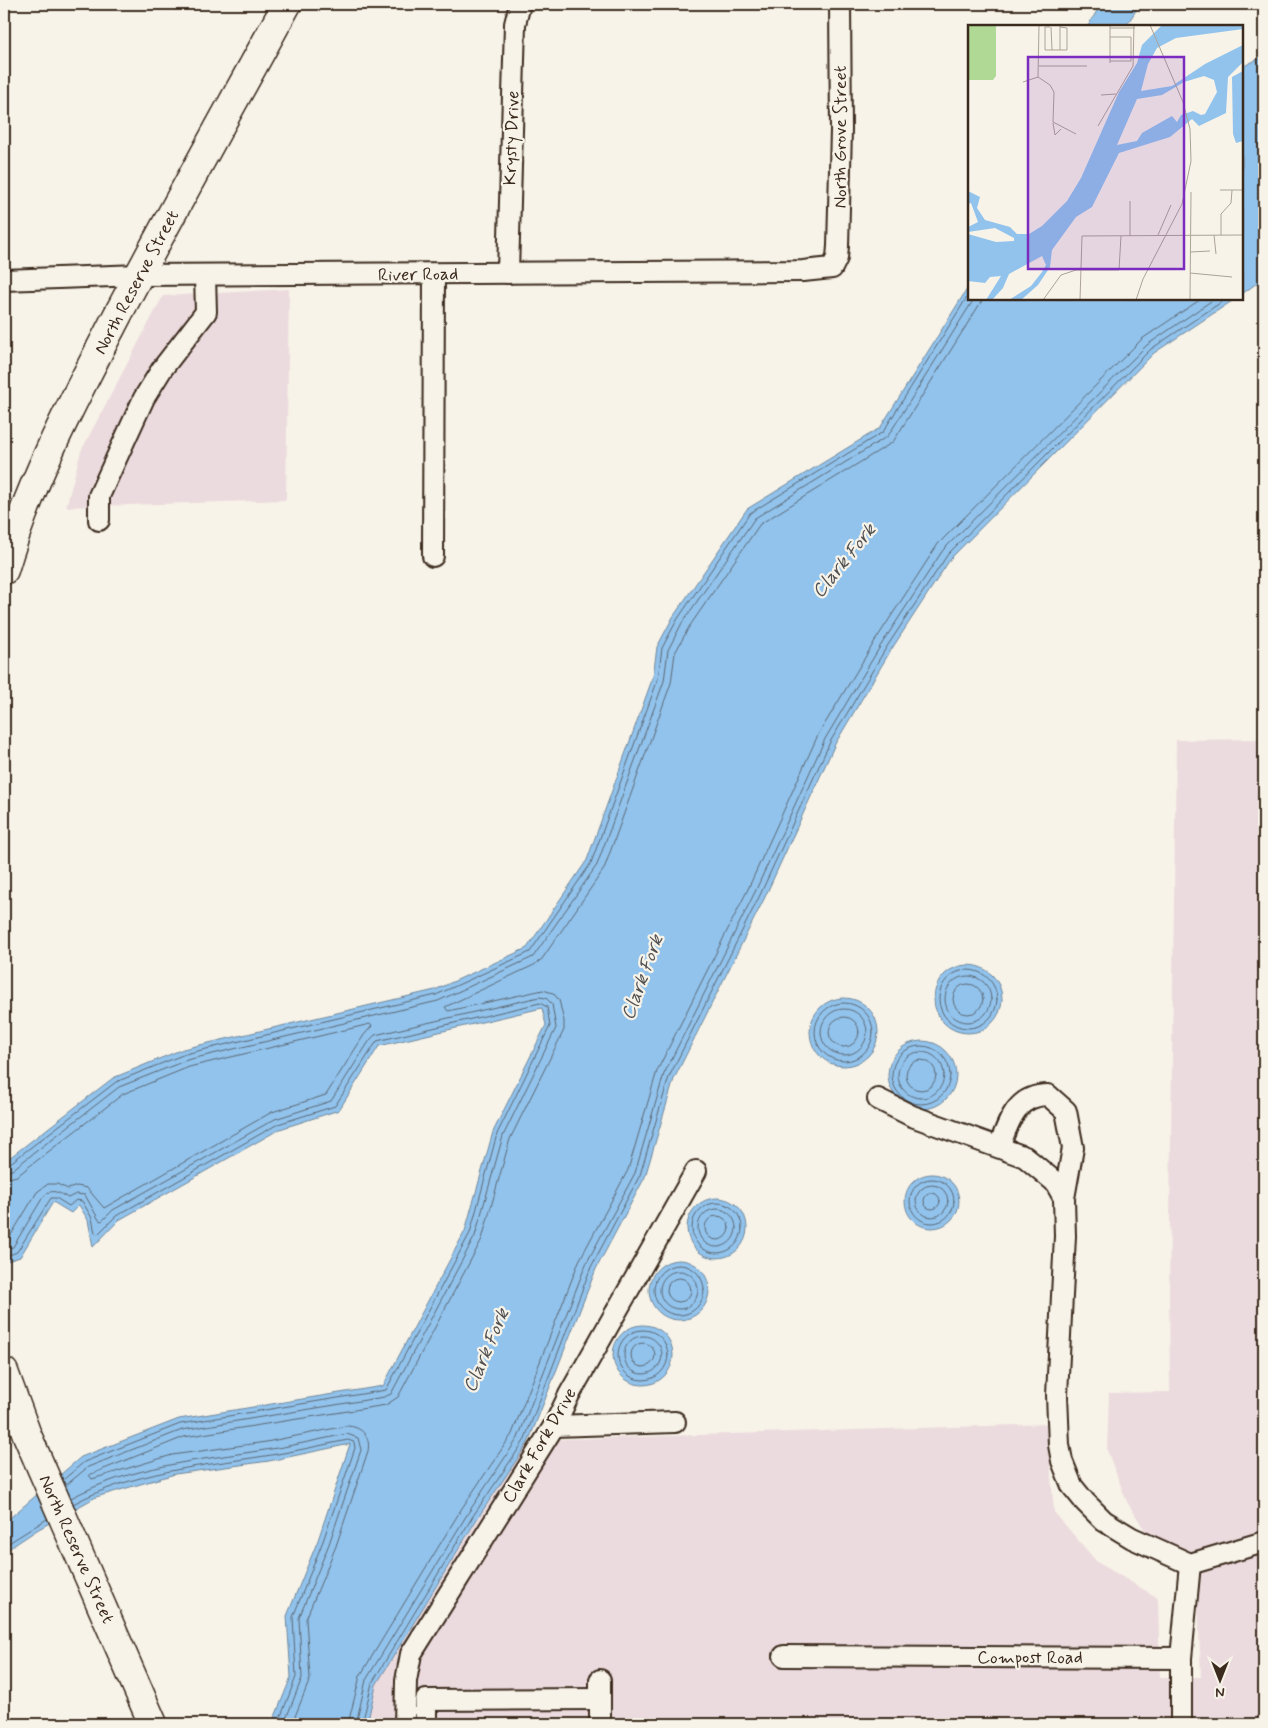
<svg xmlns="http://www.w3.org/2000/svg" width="1268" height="1728" viewBox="0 0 1268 1728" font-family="Mynerve,sans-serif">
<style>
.built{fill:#ecdbde}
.water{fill:#91c3ed;stroke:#6f869a}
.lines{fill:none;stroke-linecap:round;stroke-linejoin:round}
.shore{stroke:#5d6771;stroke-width:1}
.minor-casing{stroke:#3b2a1e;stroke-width:24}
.highway-casing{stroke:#3b2a1e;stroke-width:31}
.minor{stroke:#f7f3e8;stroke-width:20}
.highway{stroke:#f7f3e8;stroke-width:28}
.labels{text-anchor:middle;stroke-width:4.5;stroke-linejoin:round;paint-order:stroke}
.street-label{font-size:18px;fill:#3b2a1e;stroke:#f7f3e8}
.water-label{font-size:19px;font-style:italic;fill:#505052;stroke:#f7f3e8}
.inset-road{fill:none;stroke:#aca397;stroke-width:1}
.view{fill:#7b2cbf;fill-opacity:0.15;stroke:#7b2cbf;stroke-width:2.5}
.inset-edge{fill:none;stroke:#3b2a1e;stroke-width:2.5}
</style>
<rect width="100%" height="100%" fill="#f7f3e8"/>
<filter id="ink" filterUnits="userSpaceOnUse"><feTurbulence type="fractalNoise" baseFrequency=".02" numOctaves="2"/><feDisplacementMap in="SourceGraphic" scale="10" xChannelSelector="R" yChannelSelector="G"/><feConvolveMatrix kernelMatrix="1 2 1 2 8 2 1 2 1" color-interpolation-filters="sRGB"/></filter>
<g filter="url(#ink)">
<g class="built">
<polygon points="289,289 286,500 66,507 81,451 163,296"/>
<polygon points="1264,739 1264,1724 367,1724 376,1685 478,1519 528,1443 535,1440 1047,1424 1054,1512 1097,1562 1158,1598 1160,1677 1201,1677 1197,1583 1163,1559 1127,1502 1107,1450 1109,1393 1170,1392 1169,1293 1176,740"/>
</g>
<g class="water">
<polygon points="1101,4 1140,4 1126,26 1088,26"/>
<polygon points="1264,56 1264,284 1257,283 1242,294 1242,67"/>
<polygon points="969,286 969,299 1235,299 1154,353 951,558 891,650 835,744 765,897 674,1079 645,1177 596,1269 528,1443 477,1519 376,1685 367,1724 272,1724 291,1677 287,1616 318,1540 350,1444 269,1461 175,1474 96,1497 37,1530 4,1552 4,1523 81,1457 179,1419 383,1386 465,1231 493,1132 546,1025 542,1008 379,1046 339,1110 280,1129 119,1220 93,1247 88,1220 79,1205 71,1213 53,1202 20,1257 4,1262 4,1162 113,1078 183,1049 435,990 527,948 587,860 653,677 657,647 673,617 747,509 880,428"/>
<circle cx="968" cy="999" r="34"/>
<circle cx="844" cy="1032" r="34"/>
<circle cx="922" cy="1075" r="34"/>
<circle cx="932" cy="1201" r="27"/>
<circle cx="717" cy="1228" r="30"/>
<circle cx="679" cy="1290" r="30"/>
<circle cx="643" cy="1355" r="30"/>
</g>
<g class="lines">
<g class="shore">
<circle cx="968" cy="999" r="29"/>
<circle cx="968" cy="999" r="23"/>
<circle cx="968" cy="999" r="15"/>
<circle cx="844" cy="1032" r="29"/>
<circle cx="844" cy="1032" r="23"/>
<circle cx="844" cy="1032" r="15"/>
<circle cx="921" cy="1075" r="29"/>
<circle cx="921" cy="1075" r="23"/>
<circle cx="921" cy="1075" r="15"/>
<polyline points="4,1166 9,1164 116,1082 185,1054 436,995 530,952 591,863 658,679 662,648 677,620 750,513 883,432 969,294"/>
<polyline points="4,1172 12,1170 119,1087 187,1060 438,1001 533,957 597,865 664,681 668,650 682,623 755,518 888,436 974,299"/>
<circle cx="932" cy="1201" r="22"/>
<polyline points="4,1179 17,1176 123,1094 189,1067 370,1024 372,1026 364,1035 326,1095 272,1112 104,1208 87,1188 77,1186 68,1189 57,1184 48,1184 37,1192 8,1240 4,1242"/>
<circle cx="932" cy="1201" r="16"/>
<circle cx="932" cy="1201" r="8"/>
<circle cx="717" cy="1228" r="25"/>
<circle cx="717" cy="1228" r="19"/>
<circle cx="717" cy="1228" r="12"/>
<path d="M4 1250 13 1247 43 1197C52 1187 59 1193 68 1198L76 1194 85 1195 99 1220 102 1221 113 1210 275 1119 331 1101 370 1040 375 1035 539 997 546 998 552 1004 556 1028 503 1136 475 1236 391 1394 384 1397 182 1430 88 1467 65 1486"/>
<polyline points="4,1257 17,1252 51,1198 56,1198 69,1206 76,1200 82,1201 92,1218 95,1233 98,1234 116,1216 278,1124 335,1106 377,1041 540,1003 547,1007 550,1026 497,1134 470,1233 386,1390 180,1424 84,1462 63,1480"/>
<circle cx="679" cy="1290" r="25"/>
<circle cx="679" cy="1290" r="19"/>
<circle cx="679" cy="1290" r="12"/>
<circle cx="643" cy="1355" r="25"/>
<circle cx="643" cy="1355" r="19"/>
<circle cx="643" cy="1355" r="12"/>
<path d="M71 1498C131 1466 199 1460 265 1450 293 1446 320 1439 347 1434L358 1438 361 1450 329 1544 299 1618 302 1678 284 1724"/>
<path d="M73 1504C132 1472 200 1466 265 1456 293 1452 321 1445 348 1440L354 1442 355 1448 323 1541 293 1617 296 1677 278 1724"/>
<polyline points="4,1546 47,1519"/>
<path d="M292 1724 310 1679 306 1619 336 1546 368 1451C371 1436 361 1426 346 1426L266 1442 172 1455 92 1479 89 1475 184 1437 386 1405 398 1397 482 1239 510 1139 564 1030V1021L559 1000 553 993 543 990 448 1011 445 1007 534 965 542 959 604 869 671 683 675 653 689 627 760 524 893 442 983 299"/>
<polyline points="348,1724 360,1676 462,1508 512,1434 579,1261 628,1170 657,1071 748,889 818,735 875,641 938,544 1142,339 1201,299"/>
<polyline points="356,1724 366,1680 468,1513 518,1438 586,1264 635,1173 664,1074 755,892 825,739 881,645 943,550 1147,345 1214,299"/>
<polyline points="362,1724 372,1683 473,1516 524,1441 591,1267 640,1175 669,1077 760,895 830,742 886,648 948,554 1151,349 1226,299"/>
</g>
<g class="minor-casing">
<g id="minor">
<polyline points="508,273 515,24 520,4"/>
<polyline points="4,280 139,275 803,271 832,268 837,258 838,246 841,130 840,4"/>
<polyline points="99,520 99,496 144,398 162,369 206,312 205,276"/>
<polyline points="433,556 434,274"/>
<polyline points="878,1099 912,1116 1025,1157 1055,1182 1064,1198 1065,1236 1057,1395 1059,1445 1062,1461 1072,1486 1085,1502 1104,1521 1132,1538 1190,1564 1264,1542"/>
<path d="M999 1147C1009 1121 1016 1095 1048 1095L1066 1111 1073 1148 1064 1198"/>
<polyline points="554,1426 675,1422"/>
<polyline points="784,1656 1181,1658"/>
<polyline points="600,1680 600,1724"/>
<polyline points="405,1724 406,1681 411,1654 554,1426 569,1395 696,1171"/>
<polyline points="426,1724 426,1700 600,1699"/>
<polyline points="1181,1724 1181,1658 1190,1564"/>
</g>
</g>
<g class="highway-casing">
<g id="highway">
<path d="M4 570C30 482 72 403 114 322 170 215 229 110 287 4"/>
<polyline points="4,1372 27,1435 153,1724"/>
</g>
</g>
<use href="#minor" class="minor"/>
<use href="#highway" class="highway"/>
</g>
</g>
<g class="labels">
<g class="street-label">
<text transform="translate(840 137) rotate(-90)" y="6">North Grove Street</text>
<text transform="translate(511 138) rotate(-88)" y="6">Krysty Drive</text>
<text transform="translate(418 274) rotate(-1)" y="6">River Road</text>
<text transform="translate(136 282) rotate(-62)" y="6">North Reserve Street</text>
<text transform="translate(539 1445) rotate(-60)" y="6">Clark Fork Drive</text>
<text transform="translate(77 1549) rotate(66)" y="6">North Reserve Street</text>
<text x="1030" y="1663">Compost Road</text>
</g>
<g class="water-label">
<text transform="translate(843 560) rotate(-51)" y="7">Clark Fork</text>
<text transform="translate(641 977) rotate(-70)" y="7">Clark Fork</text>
<text transform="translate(485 1350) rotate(-67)" y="7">Clark Fork</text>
</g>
</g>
<g transform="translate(968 25)">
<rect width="275" height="275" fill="#f7f3e8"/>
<path d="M0 0H28V51L25 55H0Z" fill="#b0d995"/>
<path d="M194 0H275V4L208 13 189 23 180 39 173 66 204 61 237 39 275 20V37L260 52 258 88 231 101 224 94 202 112 151 128 124 182 108 192 84 225 82 242 70 260 53 275H41L63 261 74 247 78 240 74 231 41 249 35 263 24 275H18L33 251 22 252 17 258 0 256V209L28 217 46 216V213L27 203 0 207V202L10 197 3 178 0 179V166L12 172 9 183 17 195 42 202 49 209H61L74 201 99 176 113 153 151 67 169 38 174 20ZM236 51 246 55 249 67 237 89 233 90 225 86 213 90 209 97 204 91 174 108 169 116 149 120 169 74 194 70 216 57ZM275 46V116L268 118 265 109 264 52Z" fill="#91c3ed" fill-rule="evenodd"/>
<path class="inset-road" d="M92 0V25H99V3L92 2M142 0V38M82 2H77V25H84M83 2 84 25H92M142 3H167M142 12H163V36H142M71 41H119M70 52 71 0M55 57 70 52 82 60 86 67 85 97 108 109M133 70 148 69M85 98 87 110 93 104M130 101 165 41 166 0M252 165H275M190 210 203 180M246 210 248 229M253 210V189L263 178 264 165M162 211V176M222 227 242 226M222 248 264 252M75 275 93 250 108 245H151L153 211M112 275 114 211 275 210M168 275 175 254 214 179 223 136 222 104 215 77 182 0M222 275 223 167"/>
<path class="view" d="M60 32H216V244H60Z"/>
<rect width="275" height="275" class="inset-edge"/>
</g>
<rect width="1268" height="1728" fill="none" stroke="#f7f3e8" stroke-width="20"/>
<rect x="10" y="10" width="1248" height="1708" fill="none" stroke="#3b2a1e" stroke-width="2" filter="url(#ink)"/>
<g transform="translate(1220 1680) rotate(180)" stroke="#f7f3e8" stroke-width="4" paint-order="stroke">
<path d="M0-4L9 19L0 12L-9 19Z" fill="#3b2a1e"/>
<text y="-8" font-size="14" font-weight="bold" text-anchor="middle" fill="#3b2a1e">N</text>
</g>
</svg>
